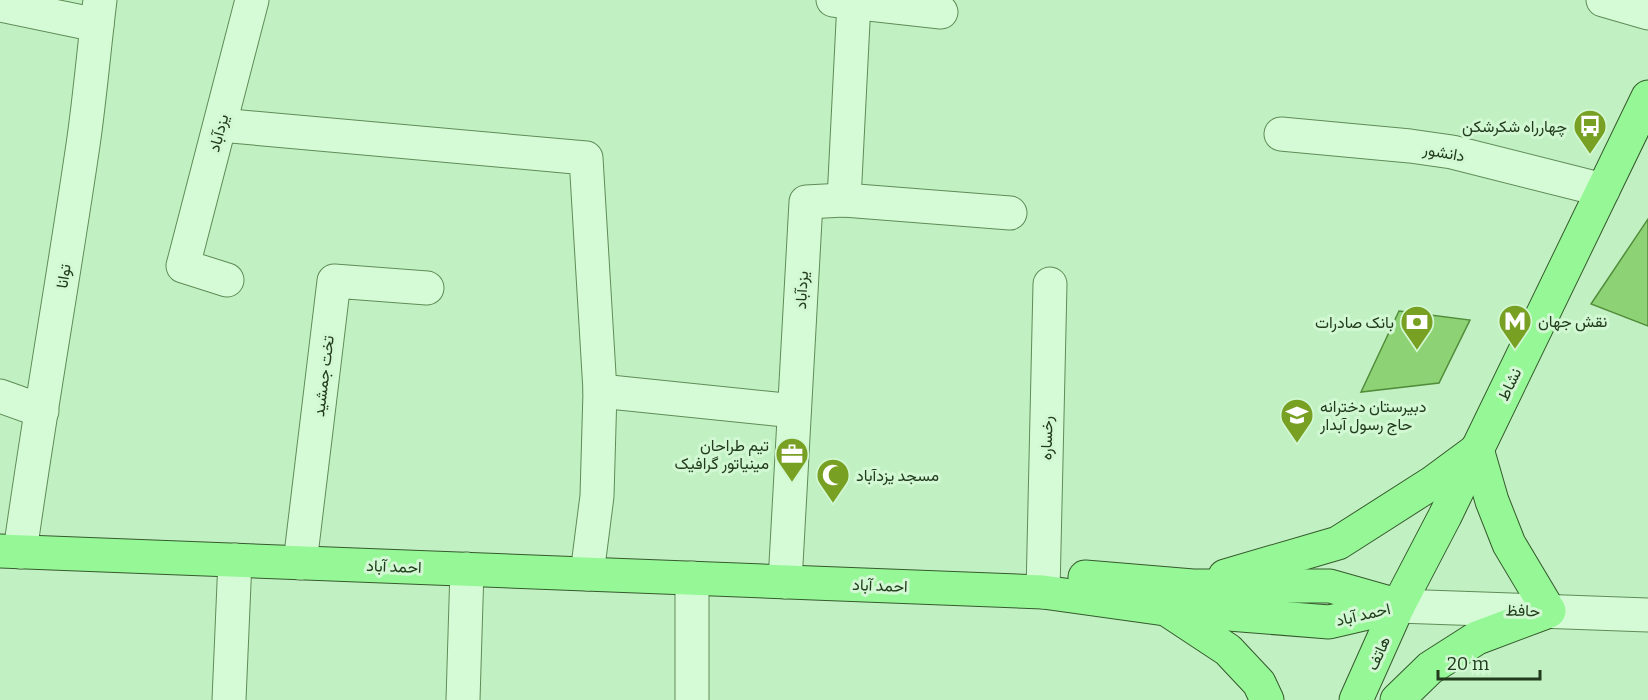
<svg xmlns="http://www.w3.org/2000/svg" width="1648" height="700" viewBox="0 0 1648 700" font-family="Bitter,Vazirmatn,serif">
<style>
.building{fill:#8dd274;stroke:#528d3b;stroke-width:1.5}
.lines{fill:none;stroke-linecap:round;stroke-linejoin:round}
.minor-casing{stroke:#5f8c57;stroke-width:35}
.major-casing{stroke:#355a2c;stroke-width:35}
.minor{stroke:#d5fbd6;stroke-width:33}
.major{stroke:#96f797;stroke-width:33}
.labels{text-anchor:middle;stroke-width:6;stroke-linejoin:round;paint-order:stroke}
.poi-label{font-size:16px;fill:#223b1c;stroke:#d1f8d2;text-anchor:end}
.street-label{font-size:16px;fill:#223b1c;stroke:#d1f8d2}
</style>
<rect width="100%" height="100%" fill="#c1f1c2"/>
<g class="building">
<polygon points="1648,219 1648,326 1591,304"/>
<polygon points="1399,311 1470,320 1439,383 1361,392"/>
</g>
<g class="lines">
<g class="minor-casing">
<g id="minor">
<polyline points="833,0 941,12"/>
<polyline points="1603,0 1648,13"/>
<polyline points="0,5 97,25"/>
<polyline points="220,125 586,158 600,391 597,496 587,574"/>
<polyline points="1281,134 1410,146 1452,152 1603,190"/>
<polyline points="844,200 854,2"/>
<polyline points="227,280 183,266 252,0"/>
<polyline points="600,391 794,411"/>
<polyline points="0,396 42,411"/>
<path d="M20 552C39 416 63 281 83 145 90 97 94 48 100 0"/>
<polyline points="300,563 334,281 427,288"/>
<polyline points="785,582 806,202 844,200 1010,213"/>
<polyline points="1043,592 1050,284"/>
<polyline points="1398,606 1648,615"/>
<polyline points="229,700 235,560"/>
<polyline points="463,700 467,569"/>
<polyline points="692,700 692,578"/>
</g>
</g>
<g class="major-casing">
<g id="major">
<polyline points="0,551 1043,592 1165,609 1329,622 1398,606"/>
<polyline points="1225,576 1338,543 1432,483 1474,452"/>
<polyline points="1085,577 1193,586 1330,586 1397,605"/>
<polyline points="1169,611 1228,650 1259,683 1267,700"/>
<polyline points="1356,700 1398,606 1445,516 1648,97"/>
<polyline points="1397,700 1430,668 1477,638 1549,611 1509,544 1492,501 1477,449"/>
</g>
</g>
<use href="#minor" class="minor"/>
<use href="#major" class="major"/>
</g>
<defs>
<g id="bus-pin" transform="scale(1.725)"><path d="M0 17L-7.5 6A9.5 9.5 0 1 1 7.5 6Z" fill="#78a022" stroke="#d1f8d2"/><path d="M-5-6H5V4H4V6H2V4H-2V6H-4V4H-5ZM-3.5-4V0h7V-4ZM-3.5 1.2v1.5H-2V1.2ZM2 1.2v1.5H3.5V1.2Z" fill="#fff"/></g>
<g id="metro-pin" transform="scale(1.725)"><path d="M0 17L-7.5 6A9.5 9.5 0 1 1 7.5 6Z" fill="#78a022" stroke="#d1f8d2"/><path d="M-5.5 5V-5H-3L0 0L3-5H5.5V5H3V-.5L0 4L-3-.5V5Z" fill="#fff"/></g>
<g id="bank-pin" transform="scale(1.725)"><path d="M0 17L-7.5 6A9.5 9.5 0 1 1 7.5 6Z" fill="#78a022" stroke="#d1f8d2"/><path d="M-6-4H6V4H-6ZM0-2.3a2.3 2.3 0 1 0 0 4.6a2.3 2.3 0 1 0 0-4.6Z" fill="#fff"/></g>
<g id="school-pin" transform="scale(1.725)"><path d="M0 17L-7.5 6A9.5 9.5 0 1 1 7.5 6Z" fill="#78a022" stroke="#d1f8d2"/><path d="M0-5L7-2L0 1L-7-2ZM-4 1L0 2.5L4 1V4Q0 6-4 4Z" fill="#fff"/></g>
<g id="office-pin" transform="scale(1.725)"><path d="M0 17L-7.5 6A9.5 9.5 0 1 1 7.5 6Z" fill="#78a022" stroke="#d1f8d2"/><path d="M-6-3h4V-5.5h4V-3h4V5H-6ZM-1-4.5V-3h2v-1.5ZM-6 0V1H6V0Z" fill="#fff"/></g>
<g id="mosque-pin" transform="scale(1.725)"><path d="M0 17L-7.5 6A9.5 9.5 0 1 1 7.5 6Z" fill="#78a022" stroke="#d1f8d2"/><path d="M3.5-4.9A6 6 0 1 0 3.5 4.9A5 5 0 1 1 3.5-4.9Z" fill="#fff"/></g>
</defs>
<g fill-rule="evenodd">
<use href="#bus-pin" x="1590" y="126"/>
<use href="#metro-pin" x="1515" y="321"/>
<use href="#bank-pin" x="1417" y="322"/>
<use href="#school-pin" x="1297" y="415"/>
<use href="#office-pin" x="792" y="454"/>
<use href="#mosque-pin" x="833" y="475"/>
</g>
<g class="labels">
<g class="poi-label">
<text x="1567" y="132">چهارراه شکرشکن</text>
<text x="1538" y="327" text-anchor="start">نقش جهان</text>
<text x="1394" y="328">بانک صادرات</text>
<text x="1320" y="412" text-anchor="start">دبیرستان دخترانه<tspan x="1320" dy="18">حاج رسول آبدار</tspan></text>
<text x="769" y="451">تیم طراحان<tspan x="769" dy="18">مینیاتور گرافیک</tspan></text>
<text x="856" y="481" text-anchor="start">مسجد یزدآباد</text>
</g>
<g class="street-label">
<text transform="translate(218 133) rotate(-75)" y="6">یزدآباد</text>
<text transform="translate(1444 152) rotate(10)" y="6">دانشور</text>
<text transform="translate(63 276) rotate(-81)" y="6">توانا</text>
<text transform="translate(801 290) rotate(-87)" y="6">یزدآباد</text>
<text transform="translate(323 376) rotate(-83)" y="6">تخت جمشید</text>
<text transform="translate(1509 384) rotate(-64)" y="6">نشاط</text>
<text transform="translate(1046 438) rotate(-89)" y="6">رخساره</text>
<text transform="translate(394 566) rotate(2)" y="6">احمد آباد</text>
<text transform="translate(880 585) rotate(2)" y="6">احمد آباد</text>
<text transform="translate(1523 610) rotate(2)" y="6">حافظ</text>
<text transform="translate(1363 614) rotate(-13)" y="6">احمد آباد</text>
<text transform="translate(1378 653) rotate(-66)" y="6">هاتف</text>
</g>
</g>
<path d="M1438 670v9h102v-9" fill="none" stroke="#223b1c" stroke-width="3"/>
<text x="1447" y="670" font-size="18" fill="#223b1c" stroke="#d1f8d2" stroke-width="4.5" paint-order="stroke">20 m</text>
</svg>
